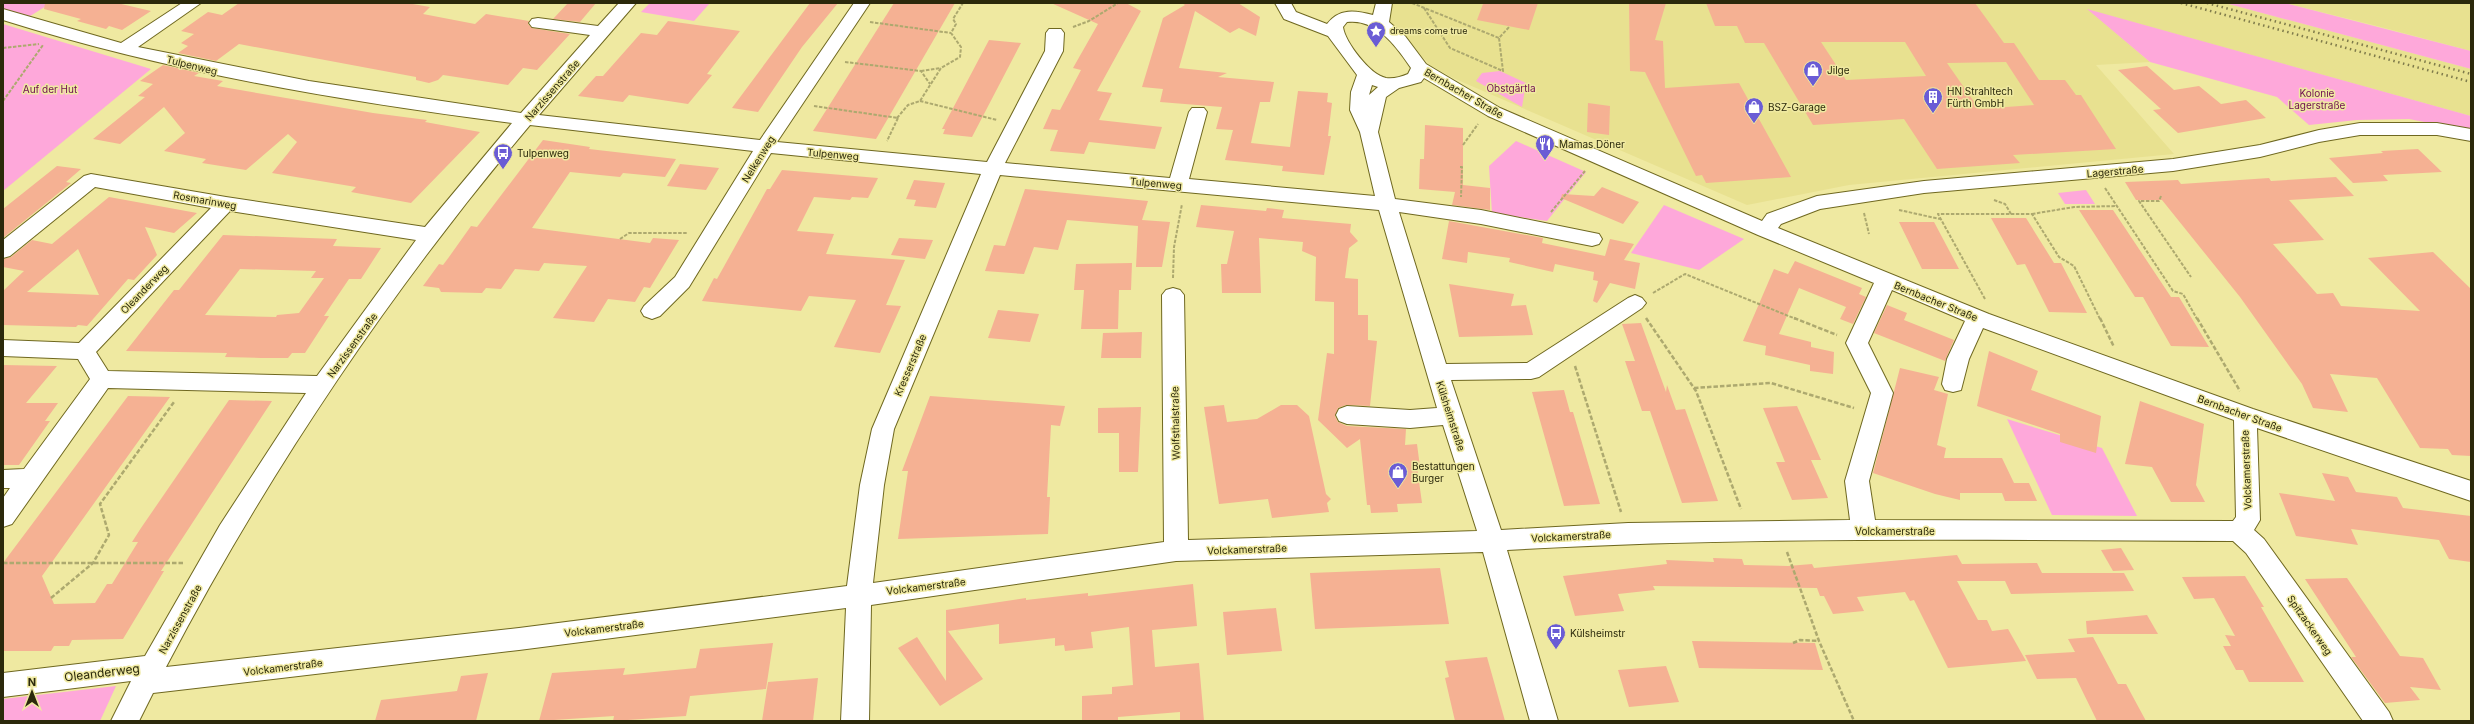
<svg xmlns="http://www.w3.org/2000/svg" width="2474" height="724" viewBox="0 0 2474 724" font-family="Inter,sans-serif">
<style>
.built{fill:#e8e190}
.green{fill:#fea8da}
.building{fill:#f5b193;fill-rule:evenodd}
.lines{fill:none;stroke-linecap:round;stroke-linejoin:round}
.minor-casing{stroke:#6f6820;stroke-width:2}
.path-far1{stroke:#ada96f;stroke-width:2;stroke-dasharray:3.5 1.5;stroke-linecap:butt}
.path{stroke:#ada96f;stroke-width:2.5;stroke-dasharray:4.5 2;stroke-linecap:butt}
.minor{fill:#fff;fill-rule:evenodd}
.rail{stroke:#7f7b4b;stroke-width:2.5;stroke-dasharray:1.5 3.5;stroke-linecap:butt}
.labels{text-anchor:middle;stroke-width:3;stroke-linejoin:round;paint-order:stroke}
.far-poi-label{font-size:9px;fill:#2b290b;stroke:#efe9a1;text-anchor:start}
.street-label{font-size:10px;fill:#2b290b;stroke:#efe9a1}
.poi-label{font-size:10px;fill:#2b290b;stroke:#efe9a1;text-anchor:start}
.park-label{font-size:10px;fill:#6e0d51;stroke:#efe9a1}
.near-street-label{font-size:12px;fill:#2b290b;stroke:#efe9a1}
</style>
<rect width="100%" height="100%" fill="#efe9a1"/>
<g class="built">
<polygon points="1388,3 2225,3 2471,69 2471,116 2089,10 2150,62 2096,65 2174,154 1849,185 1747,205 1453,78 1430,65 1385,17"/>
<polygon points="2285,3 2471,3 2471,51 2377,26"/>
</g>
<g class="green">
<polygon points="3,3 51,3 27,18 3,10"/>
<polygon points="650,3 710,3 694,21 641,12"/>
<polygon points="2225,3 2285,3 2471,51 2471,69"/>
<polygon points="2087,9 2471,116 2471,131 2409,119 2357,120 2309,125 2277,97 2150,62"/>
<polygon points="3,24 151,69 3,191"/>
<polygon points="1500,71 1526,83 1522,107 1476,81 1482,73"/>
<polygon points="1516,141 1586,172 1547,221 1492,213 1489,166"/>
<polygon points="2086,190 2095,204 2065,204 2058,193"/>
<polygon points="1664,205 1744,239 1699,270 1631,253"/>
<polygon points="2007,419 2102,448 2137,516 2052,515"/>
<polygon points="116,686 100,721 3,721 3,699"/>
</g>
<g class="building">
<polygon points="45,3 117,3 151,11 122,30 109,26 106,29 77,21 81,19 44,9"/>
<polygon points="239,3 407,3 430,7 423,14 475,24 486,14 529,21 528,24 532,28 570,34 537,70 523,68 508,85 443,75 438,80 429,83 416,80 416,77 239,44 216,61 178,53 188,46 181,43 194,34 181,31 208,12 222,15"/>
<polygon points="568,3 596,3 580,22 553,19"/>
<polygon points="810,3 838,3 802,47 758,112 732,108"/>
<polygon points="894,3 955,3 876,139 813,131"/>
<polygon points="1051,3 1126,3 1141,11 1097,91 1112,93 1099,120 1162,127 1155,149 1089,142 1084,154 1050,151 1058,130 1043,129 1052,109 1060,110 1081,70 1073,68 1098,24"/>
<polygon points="1182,3 1238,3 1260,17 1256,36 1239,28 1230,33 1195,11 1179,68 1227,73 1218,77 1274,82 1270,102 1260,102 1251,143 1290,147 1298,91 1328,93 1327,102 1332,103 1328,136 1331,136 1324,175 1282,171 1283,166 1225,160 1233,130 1216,129 1222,107 1160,102 1163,89 1142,87 1163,18 1185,5"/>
<polygon points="1486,3 1538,3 1529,30 1477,20 1483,4"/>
<polygon points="1629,3 1666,3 1655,40 1663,41 1665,88 1739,83 1791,177 1706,183 1702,175 1696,176 1645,72 1630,71"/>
<path d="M1706 3H1975L2004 43H2014L2039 80H2065L2076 95H2081L2116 149 2013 155 2020 163 1937 169 1904 119 1813 125 1764 43H1745L1737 26H1715ZM1821 42H1905L1926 76 1846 80ZM2006 62 2034 105 1979 109 1947 63Z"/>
<polygon points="668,21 740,31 707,74 712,75 688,104 629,95 623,102 578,96 596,76 603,76 641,33 657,35"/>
<polygon points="989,40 1021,43 972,137 943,134 945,129 942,129"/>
<polygon points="163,65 199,73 194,76 223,81 217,86 373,113 427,120 425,122 480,132 411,203 351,192 356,187 272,173 297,142 288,134 246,170 202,163 206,159 164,151 185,133 164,107 120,144 93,139 145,97 138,96 153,84 140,81"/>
<polygon points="2147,66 2174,90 2199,86 2221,104 2246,100 2266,118 2178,133 2153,110 2161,109 2118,70"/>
<polygon points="1588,103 1610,106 1609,135 1587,132"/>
<polygon points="1425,125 1463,128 1463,185 1490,188 1490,210 1452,205 1455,192 1419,189 1420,159 1424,159"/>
<polygon points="543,140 590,147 589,149 676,159 665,177 623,173 620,177 570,172 532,228 650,243 653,238 679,240 650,288 644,287 635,302 608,299 594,322 553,318 587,266 544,263 539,271 515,269 501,289 486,288 482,293 441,292 439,288 423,286 439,264 443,265 449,257 471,226 477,227"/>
<polygon points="2418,149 2442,172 2383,175 2388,181 2353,183 2329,158 2383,153 2381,151"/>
<polygon points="680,164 719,168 706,190 667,186"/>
<polygon points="57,166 81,169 66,182 71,183 3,238 3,209"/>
<polygon points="782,170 878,178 868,198 852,197 850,200 814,197 797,231 834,234 826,254 905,260 886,305 901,306 880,353 834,347 856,300 809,296 801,311 702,301 714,278 717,279 767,189 770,189"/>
<polygon points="2336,177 2354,196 2289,200 2324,240 2273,244 2317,294 2333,293 2341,306 2420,311 2368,258 2433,252 2471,289 2471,456 2452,455 2448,449 2420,448 2377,378 2330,374 2348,412 2313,408 2302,384 2240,297 2162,200 2136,200 2125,182 2178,180 2181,184 2269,178 2271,181"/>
<polygon points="914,180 945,183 936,208 914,206 916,200 906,199"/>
<polygon points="1602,187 1639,202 1623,224 1561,198 1562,194 1594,196"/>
<polygon points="1025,189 1148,201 1142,220 1170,222 1162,267 1136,267 1138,226 1067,220 1058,250 1034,247 1024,274 985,271 994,245 1005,246"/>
<path d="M109 197 197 213 174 233 145 227 157 255 134 280 128 279 87 326 78 325 76 327 3 325V291L24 271 3 267V259L11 257 32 240 52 244ZM78 249 99 295 27 292Z"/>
<polygon points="1201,205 1266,211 1267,208 1284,210 1282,218 1351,224 1350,232 1358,241 1349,248 1345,278 1358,279 1358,315 1368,315 1368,340 1377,341 1370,406 1346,405 1338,408 1335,416 1338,422 1347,426 1406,429 1405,445 1417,444 1420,467 1417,467 1422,503 1397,504 1398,512 1371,513 1370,505 1367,505 1360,439 1347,448 1318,420 1327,353 1334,354 1334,302 1315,301 1316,257 1302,251 1303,242 1259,238 1261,293 1222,293 1221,264 1227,264 1234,231 1196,227"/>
<polygon points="2079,210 2113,210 2171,297 2179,297 2209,347 2171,346 2143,297 2135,297"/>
<polygon points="1991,218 2026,218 2054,263 2061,263 2087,313 2049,312 2025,264 2017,265"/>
<polygon points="1449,221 1543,238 1542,243 1605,256 1610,239 1634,244 1624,260 1640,263 1635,289 1610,283 1597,303 1593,301 1598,281 1593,280 1594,272 1555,264 1553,272 1509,262 1510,258 1468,252 1467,263 1442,259"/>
<polygon points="1899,222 1934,222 1959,269 1922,269"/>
<path d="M223 235 337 239 333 246 381 248 361 279H349L324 316H329L305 353H292L288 358H261L225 357 227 353 126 351 174 290H179ZM240 269 316 271 311 278H324L299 313 277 315 276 317 205 315Z"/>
<polygon points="899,238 933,240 925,259 891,255"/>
<polygon points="1795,261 1862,288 1859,294 1866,297 1853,324 1840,319 1846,307 1799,288 1779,334 1811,342 1811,347 1834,352 1833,374 1810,371 1810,365 1765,355 1766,346 1743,341 1774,269 1788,274"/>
<polygon points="1132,263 1131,290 1119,290 1118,329 1081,329 1084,290 1074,290 1076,264"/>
<polygon points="1449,284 1514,294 1511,306 1526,305 1533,335 1459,337"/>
<polygon points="1887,305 1907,313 1904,320 1954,340 1945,361 1874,333"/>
<polygon points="998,310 1039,314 1030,342 988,338"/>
<polygon points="1641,323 1666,392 1667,385 1676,410 1685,409 1718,501 1682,503 1650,411 1642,411 1625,361 1635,361 1622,324"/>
<polygon points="1142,332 1141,358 1101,358 1103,333"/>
<polygon points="1989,351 2038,371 2031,390 2101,416 2096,453 2060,442 2060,434 1977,406"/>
<polygon points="3,365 57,366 26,403 58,403 45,421 50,421 19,465 3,465"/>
<polygon points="1900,368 1939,377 1934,390 1948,394 1937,445 1946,448 1944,458 2002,458 2014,483 2029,483 2037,501 2005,501 2002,493 1960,493 1960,500 1935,494 1873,473"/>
<polygon points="1564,390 1570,412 1573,412 1600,504 1564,506 1532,392"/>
<polygon points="128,396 170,397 42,576 54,604 95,603 107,584 112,584 138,542 132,542 141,528 229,400 272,401 161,571 164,571 123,639 72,640 69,646 54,646 51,651 3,651 3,563"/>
<polygon points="930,396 1065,406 1060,426 1051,425 1047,497 1050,497 1048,534 898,539 908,471 902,471"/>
<polygon points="2140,401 2204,424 2196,485 2205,502 2171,502 2152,467 2125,464"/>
<polygon points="1224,405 1227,422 1257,419 1281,405 1297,405 1309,416 1326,494 1331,499 1327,503 1329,512 1272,518 1268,499 1219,504 1204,407"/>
<polygon points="1797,406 1821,460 1811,460 1828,498 1792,500 1776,462 1785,462 1763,408"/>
<polygon points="1141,407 1138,472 1119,472 1119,433 1098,433 1098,408"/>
<polygon points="2322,473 2348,477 2356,492 2397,497 2403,508 2471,516 2471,562 2449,559 2439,540 2351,529 2358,545 2296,536 2279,493 2335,501"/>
<polygon points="2121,548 2134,570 2113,571 2101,550"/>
<polygon points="1957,555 1962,564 2037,563 2042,573 2124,573 2134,591 2011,594 2005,581 1957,581 1978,620 1987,620 1992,631 2008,629 2026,661 1948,668 1914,600 1910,601 1905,592 1857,597 1864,611 1833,614 1824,596 1820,596 1817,588 1653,586 1655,590 1618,594 1624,611 1575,616 1563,576 1667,564 1666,560 1714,562 1713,558 1742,559 1744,565 1788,566 1812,564 1814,568"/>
<polygon points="1440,568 1449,624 1315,629 1310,573"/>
<polygon points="2245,576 2264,607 2261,607 2304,682 2249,682 2243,670 2236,670 2223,646 2231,646 2225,635 2235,636 2214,598 2194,599 2182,577"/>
<polygon points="2347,578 2400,656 2423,658 2441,690 2410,687 2420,700 2385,703 2351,657 2356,657 2305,579"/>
<polygon points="1193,584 1197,626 1152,630 1155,667 1199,663 1204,721 1180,721 1180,712 1118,717 1118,721 1082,721 1082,696 1112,694 1112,687 1133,685 1129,627 1091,632 1093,648 1065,651 1064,645 1055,646 1055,638 999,644 999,624 948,631 983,679 940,706 898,648 917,637 946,681 946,610 1026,598 1026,600 1088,593 1088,596"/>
<polygon points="1276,608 1282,651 1227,655 1223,612"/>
<polygon points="2147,615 2158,634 2087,634 2086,621"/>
<polygon points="2093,637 2118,684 2126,684 2146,721 2097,721 2076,678 2037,679 2025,655 2075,652 2068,639"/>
<polygon points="1692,641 1815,643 1823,670 1699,668"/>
<polygon points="773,643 766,689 690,696 686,716 613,721 614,716 539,721 552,673 625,668 623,675 696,668 700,649"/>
<polygon points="1487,657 1505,721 1455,721 1445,678 1449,677 1445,661"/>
<polygon points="1666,666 1679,702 1629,707 1618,670"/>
<polygon points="488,673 476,721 375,721 381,700 457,691 461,676"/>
<polygon points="818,678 813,721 762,721 768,682"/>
</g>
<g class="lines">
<g class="minor-casing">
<path id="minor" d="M182 3H201L138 47 309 81 521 113 590 35 532 27 529 23 532 19 538 18 598 26 619 3H636L539 115 760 140 854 3H870L777 142 987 162 1045 51 1046 33 1049 29H1061L1064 33 1063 51 1005 163 1170 178 1189 112 1192 108H1204L1207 112 1189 179 1375 196 1360 132 1350 110 1351 92 1357 75 1328 36 1284 19 1275 3H1291L1296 12 1327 24C1339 8 1355 10 1373 15L1376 3H1392L1389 22 1405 36 1426 64 1500 108 1762 221 1767 214 1817 196 1924 181 2173 159 2260 145 2319 130 2360 123H2437L2471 129V141L2437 135H2360L2319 142 2260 157 2173 171 1924 193 1820 209 1781 224 1778 228 1989 314 2253 409 2471 481V501L2257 428 2260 520 2254 530 2264 539 2389 712 2393 721H2363L2246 553 2233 541C1991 540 1749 536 1507 550L1558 721H1530L1483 552 1176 561 871 605 869 721H841L846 608 519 650 153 693 139 721H111L131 681 3 697V673L145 656 220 525 306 393 108 388 12 524 3 527V498L10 488H3V470L24 469 90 379 78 359 3 356V340L79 343 211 208 95 187 10 256 3 258V240L84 176 91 174 226 197 425 227 512 123C341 101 168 72 3 20V9L121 43ZM1347 22C1376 18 1397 47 1411 68L1408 74C1401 77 1393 79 1386 78 1370 75 1345 42 1343 27ZM1424 78 1488 116 1758 235 1874 283 1846 343 1871 393 1845 481 1850 520 1628 523 1501 530 1451 380 1531 379 1539 377 1642 308 1646 303 1642 298 1635 295 1628 298 1527 363 1446 364 1399 212 1481 224 1592 246 1599 244 1602 239 1599 234 1481 210 1395 199 1378 132 1386 97 1399 88 1421 82ZM1372 85 1378 87 1369 95ZM530 125 753 151 675 277 644 306 641 311 644 316 652 319 660 316 689 287 771 153 981 174 872 429 860 485 847 586 519 628 166 667C267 474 390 291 530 125ZM1000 175 1379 210 1437 408 1410 410 1347 406 1339 409 1336 415 1339 421 1347 424 1410 428 1443 425 1477 531 1188 540 1184 295 1180 290 1173 288 1166 290 1162 295 1164 542 873 583 884 485 894 429ZM230 211 416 240 317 376 108 371 96 352ZM1892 290 1965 321 1947 359 1942 384 1945 390 1953 392 1961 390 1969 359 1983 328 2234 420 2236 517 2233 521 1875 520 1869 481 1893 393 1868 343Z"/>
</g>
<g class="path-far1">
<polyline points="1412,3 1499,38 1510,26"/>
<polyline points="1424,8 1450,48 1503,71 1499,38"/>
<polyline points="870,22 951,33"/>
<polyline points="1073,27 1089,21 1118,3"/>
<polyline points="3,48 39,44"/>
<polyline points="845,62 921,71 930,84"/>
<polyline points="921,71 941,68"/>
<polyline points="3,101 43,45"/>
<polyline points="920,101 997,120"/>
<polyline points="814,106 898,118 887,141"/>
<polyline points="897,118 908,105 920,101 941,68 960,57 961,47 951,33 956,24 953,19 963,3"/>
<polyline points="1463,145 1478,124"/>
<polyline points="1460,167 1462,167 1461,197"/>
<polyline points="2105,188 2173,291 2183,294 2197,319"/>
<polyline points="2161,196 2159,201 2139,201 2191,277"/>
<polyline points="1994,200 2005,204 2011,214"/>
<polyline points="1899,210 1940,219"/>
<polyline points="1551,212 1585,171"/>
<polyline points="1864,213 1869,234"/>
<polyline points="2032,214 2074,207 2117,206"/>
<polyline points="620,239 629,233 687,233"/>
<polyline points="1173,278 1174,247 1182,204"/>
<polyline points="1653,293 1685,274 1796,319"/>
<polyline points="1985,299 1938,214 2032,214 2059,257 2074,266 2100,319"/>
</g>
<g class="path">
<polyline points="1646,318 1696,391 1741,509"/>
<polyline points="1794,318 1837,335"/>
<polyline points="2100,318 2114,347"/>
<polyline points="2197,318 2240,391"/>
<polyline points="1575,366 1621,512"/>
<polyline points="1694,388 1771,383 1854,408"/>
<polyline points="1787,552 1819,641 1854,721"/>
<polyline points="3,563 184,563"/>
<polyline points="51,598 93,563 109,535 100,504 174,402"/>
<polyline points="1793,643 1800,640 1819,641"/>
</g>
<use href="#minor" class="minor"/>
<g class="rail">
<polyline points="2181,3 2471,82"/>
<polyline points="2207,3 2471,74"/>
</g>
</g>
<defs>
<g id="sight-pin" transform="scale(1)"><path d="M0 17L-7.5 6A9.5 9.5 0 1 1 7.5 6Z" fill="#6a5cd5" stroke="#efe9a1"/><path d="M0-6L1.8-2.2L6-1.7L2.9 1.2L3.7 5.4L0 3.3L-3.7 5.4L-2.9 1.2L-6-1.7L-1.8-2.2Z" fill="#fff"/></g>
<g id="shop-pin" transform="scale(1)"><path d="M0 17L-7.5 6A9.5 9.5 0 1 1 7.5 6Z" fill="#6a5cd5" stroke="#efe9a1"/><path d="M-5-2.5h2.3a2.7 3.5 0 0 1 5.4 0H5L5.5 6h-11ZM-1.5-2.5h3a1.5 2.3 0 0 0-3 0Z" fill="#fff"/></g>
<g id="building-pin" transform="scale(1)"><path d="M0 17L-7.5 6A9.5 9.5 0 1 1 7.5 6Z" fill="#6a5cd5" stroke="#efe9a1"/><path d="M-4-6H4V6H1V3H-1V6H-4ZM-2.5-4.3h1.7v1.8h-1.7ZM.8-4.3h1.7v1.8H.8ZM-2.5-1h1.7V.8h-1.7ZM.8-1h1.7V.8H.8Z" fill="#fff"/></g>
<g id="restaurant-pin" transform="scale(1)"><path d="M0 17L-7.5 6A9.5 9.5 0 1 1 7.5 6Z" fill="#6a5cd5" stroke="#efe9a1"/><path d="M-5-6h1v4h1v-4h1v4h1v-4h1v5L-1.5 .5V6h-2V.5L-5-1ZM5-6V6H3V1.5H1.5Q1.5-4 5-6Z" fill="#fff"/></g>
<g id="bus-pin" transform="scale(1)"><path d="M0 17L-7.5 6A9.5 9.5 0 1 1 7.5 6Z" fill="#6a5cd5" stroke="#efe9a1"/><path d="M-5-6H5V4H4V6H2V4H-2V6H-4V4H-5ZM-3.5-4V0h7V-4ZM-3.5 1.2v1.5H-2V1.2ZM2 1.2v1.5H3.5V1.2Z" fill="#fff"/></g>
</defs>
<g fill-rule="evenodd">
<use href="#sight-pin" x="1376" y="31"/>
<use href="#shop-pin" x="1813" y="70"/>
<use href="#building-pin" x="1933" y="97"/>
<use href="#shop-pin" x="1754" y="107"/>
<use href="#restaurant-pin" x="1545" y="144"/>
<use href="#bus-pin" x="503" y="153"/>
<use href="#shop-pin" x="1398" y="472"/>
<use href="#bus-pin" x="1556" y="633"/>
</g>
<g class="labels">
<g class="far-poi-label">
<text x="1390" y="34">dreams come true</text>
</g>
<g class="street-label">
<text transform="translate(192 65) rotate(14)" y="4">Tulpenweg</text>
<text transform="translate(552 90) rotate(-49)" y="4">Narzissenstraße</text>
<text transform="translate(1464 93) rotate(30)" y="4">Bernbacher Straße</text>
<text transform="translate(833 154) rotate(5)" y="4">Tulpenweg</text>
<text transform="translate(758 159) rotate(-58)" y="4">Nelkenweg</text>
<text transform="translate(2115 171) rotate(-5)" y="4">Lagerstraße</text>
<text transform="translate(1156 183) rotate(5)" y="4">Tulpenweg</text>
<text transform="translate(205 200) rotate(10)" y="4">Rosmarinweg</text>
<text transform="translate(144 289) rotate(-46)" y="4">Oleanderweg</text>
<text transform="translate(1936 301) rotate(22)" y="4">Bernbacher Straße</text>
<text transform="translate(352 345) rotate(-54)" y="4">Narzissenstraße</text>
<text transform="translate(910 365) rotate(-67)" y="4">Kresserstraße</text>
<text transform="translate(2240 413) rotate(20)" y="4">Bernbacher Straße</text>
<text transform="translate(1451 416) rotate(72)" y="4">Külsheimstraße</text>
<text transform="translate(1175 423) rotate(-91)" y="4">Wolfsthalstraße</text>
<text transform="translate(2246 470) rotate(-92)" y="4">Volckamerstraße</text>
<text x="1895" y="535">Volckamerstraße</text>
<text transform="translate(1571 536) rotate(-3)" y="4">Volckamerstraße</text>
<text transform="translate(1247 549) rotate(-2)" y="4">Volckamerstraße</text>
<text transform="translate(926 586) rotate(-7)" y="4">Volckamerstraße</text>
<text transform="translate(180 619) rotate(-61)" y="4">Narzissenstraße</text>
<text transform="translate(2310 625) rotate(55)" y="4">Spitzackerweg</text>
<text transform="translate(604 628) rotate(-7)" y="4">Volckamerstraße</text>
<text transform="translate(283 667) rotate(-7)" y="4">Volckamerstraße</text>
</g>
<g class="poi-label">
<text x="1827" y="74">Jilge</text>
<text x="1947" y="95">HN Strahltech<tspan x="1947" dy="12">Fürth GmbH</tspan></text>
<text x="1768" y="111">BSZ-Garage</text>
<text x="1559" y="148">Mamas Döner</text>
<text x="517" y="157">Tulpenweg</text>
<text x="1412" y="470">Bestattungen<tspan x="1412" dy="12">Burger</tspan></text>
<text x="1570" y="637">Külsheimstr</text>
</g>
<g class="park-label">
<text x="1511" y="92">Obstgärtla</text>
<text x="50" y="93">Auf der Hut</text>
<text x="2317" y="97">Kolonie<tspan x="2317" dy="12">Lagerstraße</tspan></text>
</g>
<g class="near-street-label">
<text transform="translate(102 673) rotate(-7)" y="4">Oleanderweg</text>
</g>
</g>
<rect width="2474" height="724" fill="none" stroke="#2b290b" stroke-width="8"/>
<g transform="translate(32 692)" stroke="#efe9a1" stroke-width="3" paint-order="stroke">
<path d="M0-3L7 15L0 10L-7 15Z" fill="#2b290b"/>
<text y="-6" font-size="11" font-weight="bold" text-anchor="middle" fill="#2b290b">N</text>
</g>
</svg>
